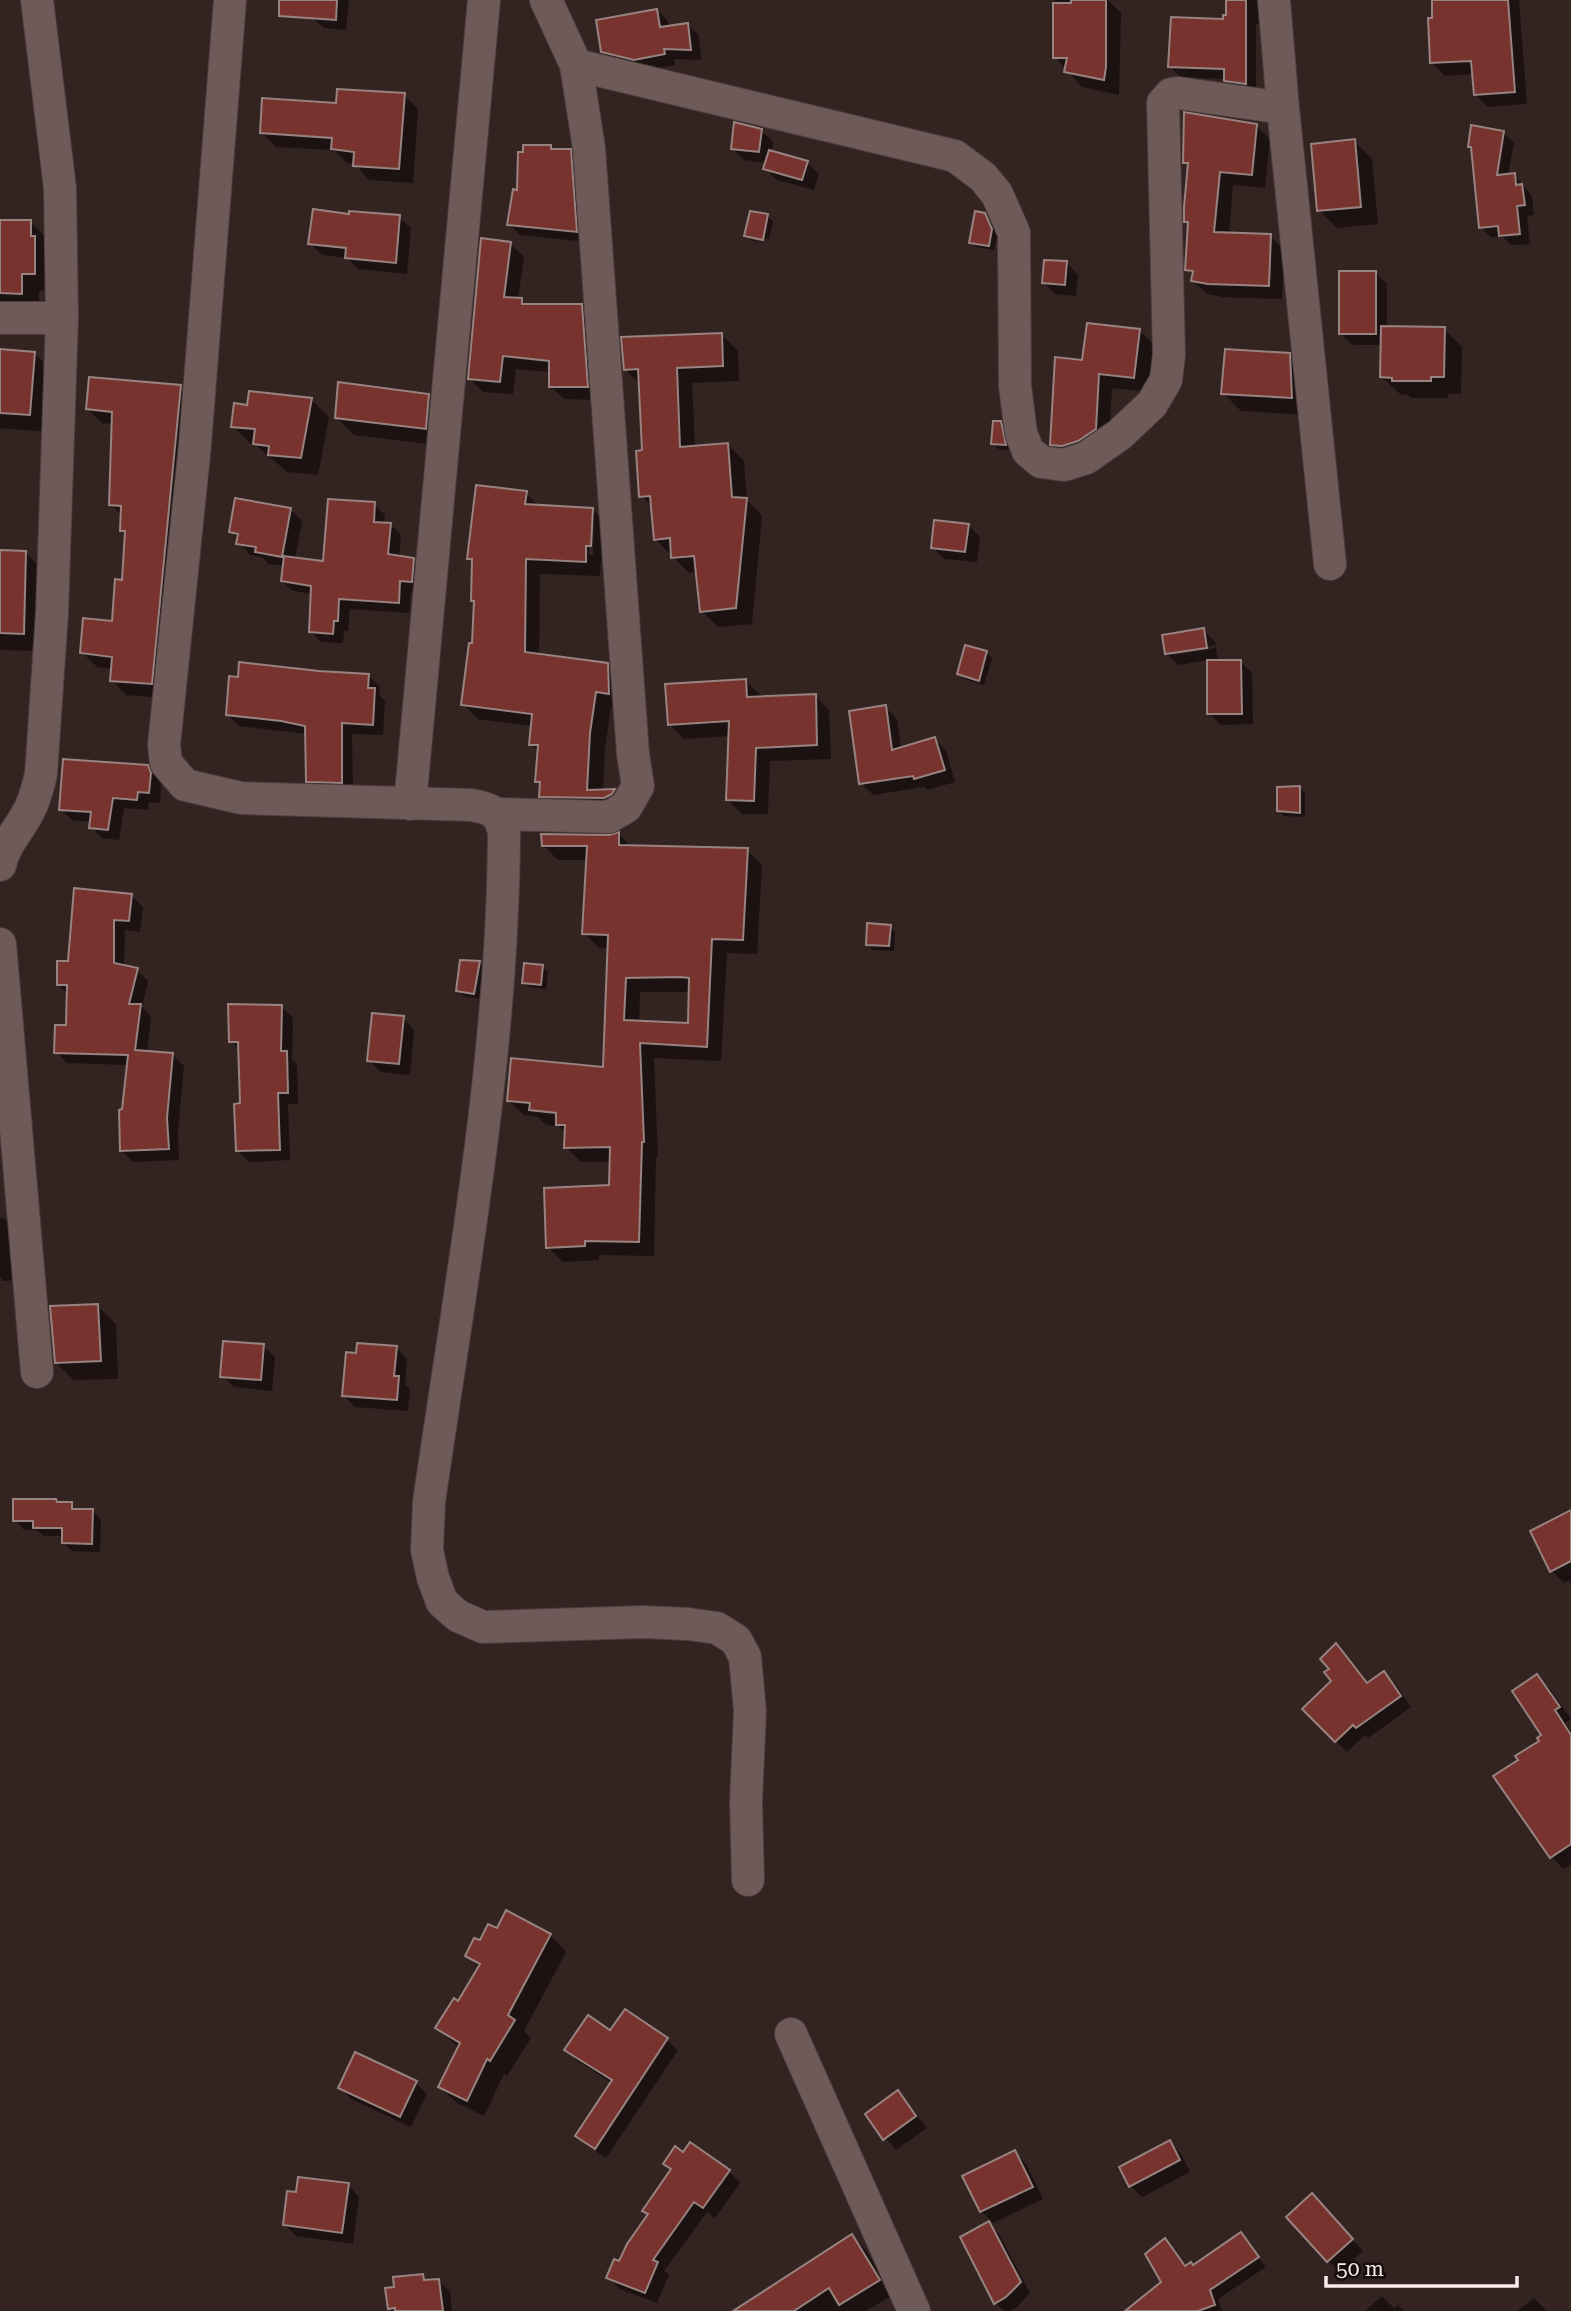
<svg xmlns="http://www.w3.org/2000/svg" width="1571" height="2311" viewBox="0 0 1571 2311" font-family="'Roboto Serif',serif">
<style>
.shadow{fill:#0007;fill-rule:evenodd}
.building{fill:#79332e;stroke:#978380;stroke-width:2;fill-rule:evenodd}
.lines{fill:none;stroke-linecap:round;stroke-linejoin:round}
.minor-casing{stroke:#4b3e3c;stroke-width:34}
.minor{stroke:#6e5b59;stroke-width:32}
</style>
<rect width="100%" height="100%" fill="#332321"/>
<g class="shadow">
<polygon points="292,0 349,0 346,30 324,28 314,19 302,16"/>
<polygon points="1055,0 1108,0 1121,13 1119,95 1082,87 1055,57"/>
<polygon points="1228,0 1260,0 1265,24 1256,24 1256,94 1236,91 1226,79 1180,77 1170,66 1225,21 1227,17"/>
<polygon points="1433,0 1519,0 1527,104 1488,107 1475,94 1474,74 1445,76 1432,63"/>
<polygon points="657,10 668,21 669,27 688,25 699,36 701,60 674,59 675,65 646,70 614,63 603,51"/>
<polygon points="404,95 418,109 413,183 369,180 355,164 347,163 334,150 276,147 262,133 337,105"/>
<polygon points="1256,126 1270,139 1265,188 1233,185 1229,235 1270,236 1284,250 1282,299 1223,297 1207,294 1193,281 1194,276 1187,269 1190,225 1186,221 1190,167 1185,162"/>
<polygon points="761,130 773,142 772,152 807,163 819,174 814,190 777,180 765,168 767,163 744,160 733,149"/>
<polygon points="1504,133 1514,143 1508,175 1514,175 1532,196 1534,215 1527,216 1530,244 1511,245 1502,236 1491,237 1480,227 1473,149 1470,146"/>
<polygon points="1354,141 1372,159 1378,224 1337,228 1319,210"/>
<polygon points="550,147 554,150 570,151 581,162 587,242 520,235 509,224 518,192"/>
<polygon points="984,214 990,220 997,236 994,250 976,247 971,242"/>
<polygon points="350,216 399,217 411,228 407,274 358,269 347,258 322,255 310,243"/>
<polygon points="767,216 773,221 769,239 750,236 750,239 768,244 752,241 746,236"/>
<polygon points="0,222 30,222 48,239 52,290 39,291 39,310 0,310"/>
<polygon points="510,244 524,257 518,299 528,306 581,306 595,319 601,400 564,399 550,386 550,372 516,369 513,394 483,392 469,378"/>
<polygon points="1067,263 1078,275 1076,296 1055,294 1044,283"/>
<polygon points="1375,272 1387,284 1387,328 1444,329 1462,347 1461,394 1448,394 1448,398 1411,398 1408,395 1400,394 1382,377 1383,345 1353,345 1341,334"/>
<polygon points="1139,330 1154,345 1148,392 1112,388 1109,443 1066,458 1051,444 1084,362"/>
<polygon points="722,335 738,351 739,381 692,383 695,448 728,445 744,461 747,500 762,516 752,624 718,627 702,611 697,572 689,573 655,539 653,507 641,496 644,452 641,385 625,369"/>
<polygon points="0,351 34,353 52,371 47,432 0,428"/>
<polygon points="1289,355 1307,372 1309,415 1241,411 1223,393"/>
<polygon points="180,387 195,402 166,698 126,695 112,680 113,669 97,667 82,652 114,622 123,582 127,535 122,530 123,517 111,504 114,424 102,423 88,409"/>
<polygon points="429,395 446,413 443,446 354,435 336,417"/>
<polygon points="311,399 329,417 318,475 287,472 256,445 251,444 233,426 249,407"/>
<polygon points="1000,423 1006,429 1010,450 998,449 993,443"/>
<path d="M526 493 540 507 592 509 608 525 606 561 601 560 600 576 540 574 539 656 607 665 623 680V709L611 707 605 749 603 791 615 790 629 805 556 811 541 796V786L537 781 539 752 531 744 532 726 478 719 463 704 474 645 476 604 472 600 474 563 469 558ZM591 521H594L593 555H589Z"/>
<polygon points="374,504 385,515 384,524 390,524 401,535 399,557 413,559 424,570 422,592 411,591 409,613 350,609 348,631 344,631 343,643 321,642 310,631 313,594 293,591 282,581 285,566 269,564 262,557 250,555 231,531 291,510 302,521 295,559 325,563"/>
<polygon points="968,525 980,537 977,562 944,559 933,547"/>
<polygon points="0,552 26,553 43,570 41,651 0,650"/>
<path d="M1203 630 1215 642 1218 662H1241L1252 673 1253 724 1221 725 1209 713V660L1178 665 1166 653ZM1215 645V648L1174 655V651Z"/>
<polygon points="986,653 992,658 984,685 964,679 959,674"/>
<polygon points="369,676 380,687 379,695 385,701 383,735 352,734 353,793 318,792 307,781 307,734 239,726 228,715"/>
<polygon points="746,681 760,695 760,699 815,696 829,710 831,759 770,761 768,814 742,814 727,799 730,736 684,739 669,724"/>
<polygon points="885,707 897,719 901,749 935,739 946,751 955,782 927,790 924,787 873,795 861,783"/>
<polygon points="147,767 158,778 161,785 160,803 149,802 148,810 124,808 119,840 102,838 91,827 92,822 72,820 61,809"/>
<polygon points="1299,788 1305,793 1305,817 1284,816 1278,810"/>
<path d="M619 834 631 847 747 850 762 865 757 954 727 953 721 1061 654 1058 658 1157H656L654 1256 599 1255V1260L563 1262 548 1247 610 1187 611 1162H581L566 1147V1133L559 1126 546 1125 538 1117 524 1115 509 1101 604 1068 609 948H599L584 933 588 860H558L543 845ZM640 992H690V1025L639 1023Z"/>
<polygon points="131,895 143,907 140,932 125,930 124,967 137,970 148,981 142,1007 151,1017 147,1053 173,1055 184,1066 178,1131 179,1160 133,1162 122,1151 128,1065 67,1063 56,1052 68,1027 69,995 58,985 69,962"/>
<polygon points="890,926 895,932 894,951 873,950 867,945"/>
<polygon points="479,963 484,968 479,999 463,996 458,990"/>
<polygon points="542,966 548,972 546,989 529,987 523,982"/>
<polygon points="282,1007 293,1018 292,1059 297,1064 298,1104 288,1104 290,1160 249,1162 238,1151 241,1105 240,1051 231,1041"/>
<polygon points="403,1018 414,1030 410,1075 381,1072 369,1061"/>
<polygon points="0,1218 4,1218 16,1229 20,1280 3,1281 0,1277"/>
<polygon points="98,1306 116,1324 118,1379 74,1380 56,1363"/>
<polygon points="263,1346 275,1357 272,1391 234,1387 222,1376"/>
<polygon points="396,1347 407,1359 405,1385 410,1389 408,1411 355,1407 344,1396"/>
<polygon points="59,1504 71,1504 78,1511 92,1510 101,1520 100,1552 72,1551 63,1542 63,1536 44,1536 37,1530 24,1530 15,1520"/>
<polygon points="1571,1512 1571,1584 1569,1580 1564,1583 1552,1571 1532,1532"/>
<polygon points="1336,1646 1368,1684 1384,1673 1395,1684 1411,1707 1368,1738 1365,1735 1347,1752 1304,1709 1333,1681 1331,1669"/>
<polygon points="1537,1676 1549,1688 1571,1719 1565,1723 1571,1731 1571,1864 1563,1869 1552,1857 1496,1776 1520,1761 1541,1741 1544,1735"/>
<polygon points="550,1935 566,1952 524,2031 531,2038 507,2076 504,2074 484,2116 457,2103 440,2087 459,2048 437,2028 459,2003 480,1968 467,1956 480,1943"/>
<polygon points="625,2011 667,2040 678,2050 606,2158 588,2146 577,2136 612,2083 576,2060 566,2050 611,2032"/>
<polygon points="416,2083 427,2094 411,2127 351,2099 340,2087"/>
<polygon points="897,2093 927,2128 896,2150 867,2115"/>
<polygon points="1169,2142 1181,2154 1190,2172 1142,2197 1131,2186"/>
<polygon points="1015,2152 1026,2164 1043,2199 993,2223 981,2211"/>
<polygon points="684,2154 729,2171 740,2183 715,2218 707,2212 664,2271 669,2275 657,2303 620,2289 608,2277 620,2264 672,2171 665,2164"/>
<polygon points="348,2185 359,2197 353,2244 296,2236 285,2225 297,2194"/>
<polygon points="1323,2207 1363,2251 1340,2272 1328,2261"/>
<polygon points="989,2224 999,2234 1030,2293 1017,2307 1010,2311 1004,2311 996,2303"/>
<polygon points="1240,2234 1266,2267 1218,2299 1222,2311 1170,2311 1164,2282 1165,2240 1187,2267 1194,2267"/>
<polygon points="852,2236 866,2250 893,2295 866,2311 736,2311"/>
<polygon points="423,2276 429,2282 439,2281 450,2292 452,2311 392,2311 389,2308 396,2288"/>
<polygon points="1382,2296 1394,2308 1398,2305 1404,2311 1365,2311"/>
<polygon points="1534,2298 1547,2311 1517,2311"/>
</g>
<g class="building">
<polygon points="279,0 337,0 336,20 279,16"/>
<polygon points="1071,0 1106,0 1106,67 1104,80 1064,72 1067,58 1053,58 1053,3 1071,3"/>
<polygon points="1226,0 1246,0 1246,84 1224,81 1224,69 1168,67 1171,17 1223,19 1223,15 1226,15"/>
<polygon points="1432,0 1508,0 1515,92 1474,95 1471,61 1430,63 1428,18 1432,18"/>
<polygon points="657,9 660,27 688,23 691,50 664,49 665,54 634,60 601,52 596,20"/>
<polygon points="337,89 405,93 399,169 353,166 354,152 331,149 332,138 260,133 262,98 336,103"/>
<polygon points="1184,112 1257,124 1252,175 1220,172 1214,232 1271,234 1269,286 1208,284 1191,281 1193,271 1185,270 1188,222 1184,222 1184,207 1188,163 1183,163"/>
<polygon points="734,122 762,129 759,152 731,149"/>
<polygon points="1471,125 1504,131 1497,175 1515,173 1516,185 1522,184 1525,205 1517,206 1520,234 1499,236 1498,226 1479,228 1471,147 1468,147"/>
<polygon points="1355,139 1361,207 1317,211 1311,144"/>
<polygon points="523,145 551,145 551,149 571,149 577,232 507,225 513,189 517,190 518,152 523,152"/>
<polygon points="769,150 808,161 802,180 763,169"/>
<polygon points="313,209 349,214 349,211 400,215 396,263 345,258 346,248 308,244"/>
<polygon points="750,211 768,214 763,240 744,236"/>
<polygon points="975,211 985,213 992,229 989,246 969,243"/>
<polygon points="0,220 31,220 31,236 35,236 35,274 22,274 22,294 0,293"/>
<polygon points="481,238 511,242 504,297 522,298 522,304 582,304 588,387 549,387 549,361 503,356 500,382 468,379"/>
<polygon points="1044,260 1067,261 1065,285 1042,283"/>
<rect x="1339" y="271" width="37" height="63"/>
<polygon points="1087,323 1140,329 1134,378 1099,374 1096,429 1078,441 1062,446 1050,445 1055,357 1082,360"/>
<polygon points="1381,326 1445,327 1444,377 1431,377 1431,381 1392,381 1392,378 1380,377"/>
<polygon points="722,333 723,366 677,368 680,447 728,443 732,497 747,498 736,608 700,612 694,556 671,558 670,538 654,540 650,496 639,497 636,451 642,450 638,369 624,370 621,337"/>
<polygon points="0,349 35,352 30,415 0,413"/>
<polygon points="1225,349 1290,353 1292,398 1221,394"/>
<polygon points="89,377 181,385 152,684 110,681 112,657 80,653 83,618 112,621 115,579 122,580 125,531 120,531 121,506 109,505 112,412 86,409"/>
<polygon points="338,382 429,394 426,429 335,418"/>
<polygon points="249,391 312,398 301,458 268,455 269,446 253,444 255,429 231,427 234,403 247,405"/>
<polygon points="993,421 1001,421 1006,445 991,444"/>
<polygon points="476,485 527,491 525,504 593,508 591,546 586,546 586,562 526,559 525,652 608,663 609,694 596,692 590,733 587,790 615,789 612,794 604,798 539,797 540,782 535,782 538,745 529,745 532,714 461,705 469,643 472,643 474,601 471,601 472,559 467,559"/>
<polygon points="235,498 291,508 282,557 255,552 256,547 236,544 238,534 229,532"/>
<polygon points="328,499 375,502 374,522 391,523 388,554 414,558 412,582 400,581 399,603 339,599 338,621 334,621 333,634 309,632 311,586 281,581 284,556 323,561"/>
<polygon points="934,520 969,524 965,552 931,548"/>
<polygon points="0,550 26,551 24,634 0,633"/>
<polygon points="1204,628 1207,648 1165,654 1162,635"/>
<polygon points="965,645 987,651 979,681 957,674"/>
<polygon points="1207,660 1241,660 1242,714 1207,714"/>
<polygon points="239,662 319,671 369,674 368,688 375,688 373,725 342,723 342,783 306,782 305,726 281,721 226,715 229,676 238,677"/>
<polygon points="746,679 747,697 816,694 817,745 756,748 754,801 726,800 729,721 668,725 665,684"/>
<polygon points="886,705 892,750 935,737 945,770 914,779 913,776 859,784 849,711"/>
<polygon points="63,759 148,765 151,773 149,793 138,792 137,800 113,798 108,830 89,828 91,812 59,810"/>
<polygon points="1300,786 1300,813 1277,811 1277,787"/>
<path d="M619 832V845L748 848 743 940 712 939 707 1047 640 1043 644 1142H642L639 1242 585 1241V1246L546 1248 544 1188 609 1185 610 1147 564 1148 565 1125H556V1113L529 1110 530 1103 507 1101 511 1058 603 1067 608 935 582 934 587 846H542L541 834 609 835ZM680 977 689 978 688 1023 624 1020 626 978Z"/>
<polygon points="74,888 132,894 129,921 114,920 114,963 138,968 129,1004 141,1004 135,1050 173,1053 167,1118 169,1149 120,1151 119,1110 122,1109 128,1055 54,1053 55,1025 66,1025 67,985 57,985 57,961 68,961"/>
<polygon points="867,923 891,925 889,946 866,945"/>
<polygon points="460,960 480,961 474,994 456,991"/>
<polygon points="524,963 543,965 541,985 522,983"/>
<polygon points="228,1004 282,1005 281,1051 287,1051 288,1093 278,1093 280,1150 236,1151 234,1104 240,1103 238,1042 229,1042"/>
<polygon points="372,1013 404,1016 399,1064 367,1061"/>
<polygon points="98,1304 101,1361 55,1363 50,1306"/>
<polygon points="223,1341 264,1344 261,1380 220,1377"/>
<polygon points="357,1343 397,1346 394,1376 399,1376 397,1400 342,1396 346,1352 356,1353"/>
<polygon points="13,1499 56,1499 57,1502 72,1502 72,1509 93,1509 92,1544 62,1543 62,1528 33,1528 33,1521 13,1521"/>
<polygon points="1571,1510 1571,1561 1550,1572 1530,1531"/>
<polygon points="1336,1643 1367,1683 1384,1671 1401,1696 1356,1728 1353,1725 1335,1742 1302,1709 1331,1681 1324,1672 1329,1669 1320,1659"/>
<polygon points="1537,1674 1560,1707 1555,1710 1571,1735 1571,1844 1550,1858 1493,1776 1518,1760 1515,1756 1539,1741 1537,1738 1541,1735 1512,1691"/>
<polygon points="506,1910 551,1934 508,2015 515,2020 490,2061 487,2059 467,2101 438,2087 460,2043 435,2028 454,1998 458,2001 480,1964 465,1956 474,1938 480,1940 488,1924 497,1928"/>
<polygon points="625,2009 668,2038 595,2149 575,2136 612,2080 564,2050 588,2015 610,2030"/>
<polygon points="355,2052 417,2081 400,2117 338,2088"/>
<polygon points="898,2090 916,2116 883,2140 865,2114"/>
<polygon points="1170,2140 1180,2160 1129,2187 1119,2167"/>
<polygon points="690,2142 730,2170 703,2208 694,2202 653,2260 658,2262 645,2293 606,2278 614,2259 619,2261 627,2244 648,2214 642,2211 671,2169 663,2164 675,2146 683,2152"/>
<polygon points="1015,2150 1033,2187 980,2212 962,2176"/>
<polygon points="298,2177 349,2183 342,2233 283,2225 287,2191 296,2192"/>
<polygon points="1312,2193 1353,2239 1327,2262 1286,2217"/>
<polygon points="989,2221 1021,2282 1006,2297 994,2304 960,2237"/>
<polygon points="1241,2232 1259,2257 1210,2290 1215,2305 1198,2311 1125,2311 1161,2282 1145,2254 1165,2238 1185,2266 1191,2262 1193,2265"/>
<polygon points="852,2234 880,2280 839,2305 829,2288 794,2311 733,2311"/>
<polygon points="423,2274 424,2280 439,2279 443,2311 395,2311 395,2308 388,2309 385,2288 394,2287 393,2277"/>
</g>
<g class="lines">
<g class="minor-casing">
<g id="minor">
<path d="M230 0 195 445 164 745 166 763 185 785 241 798 471 805C491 808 500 812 504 833 503 1057 461 1280 429 1502L427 1550 433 1578 442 1602 458 1616 483 1627 643 1622 688 1624 717 1628 736 1640 745 1657 750 1711 746 1801 748 1880"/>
<polyline points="1274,0 1283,108 1330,564"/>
<polyline points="576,65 955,156 983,177 997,194 1014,233 1015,386 1021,433 1028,451 1041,462 1064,465 1086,458 1119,435 1152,404 1166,380 1169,355 1163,103 1171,94 1178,93 1283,108"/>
<polyline points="0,318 62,318"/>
<polyline points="410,804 484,0"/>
<polyline points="498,814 609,817 626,807 638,786 633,754 589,148 576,65 546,0"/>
<path d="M0 865C4 847 14 836 23 821 33 806 37 791 41 774L52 613 62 318 60 188 37 0"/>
<polyline points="0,944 37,1372"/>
<polyline points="791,2034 914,2311"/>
</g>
</g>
<use href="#minor" class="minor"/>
</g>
<path d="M1326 2276v10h191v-10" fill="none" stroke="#f9edec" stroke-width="3.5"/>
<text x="1336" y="2276" font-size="21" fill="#f9edec" stroke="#160e0d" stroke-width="5" paint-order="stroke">50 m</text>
</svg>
